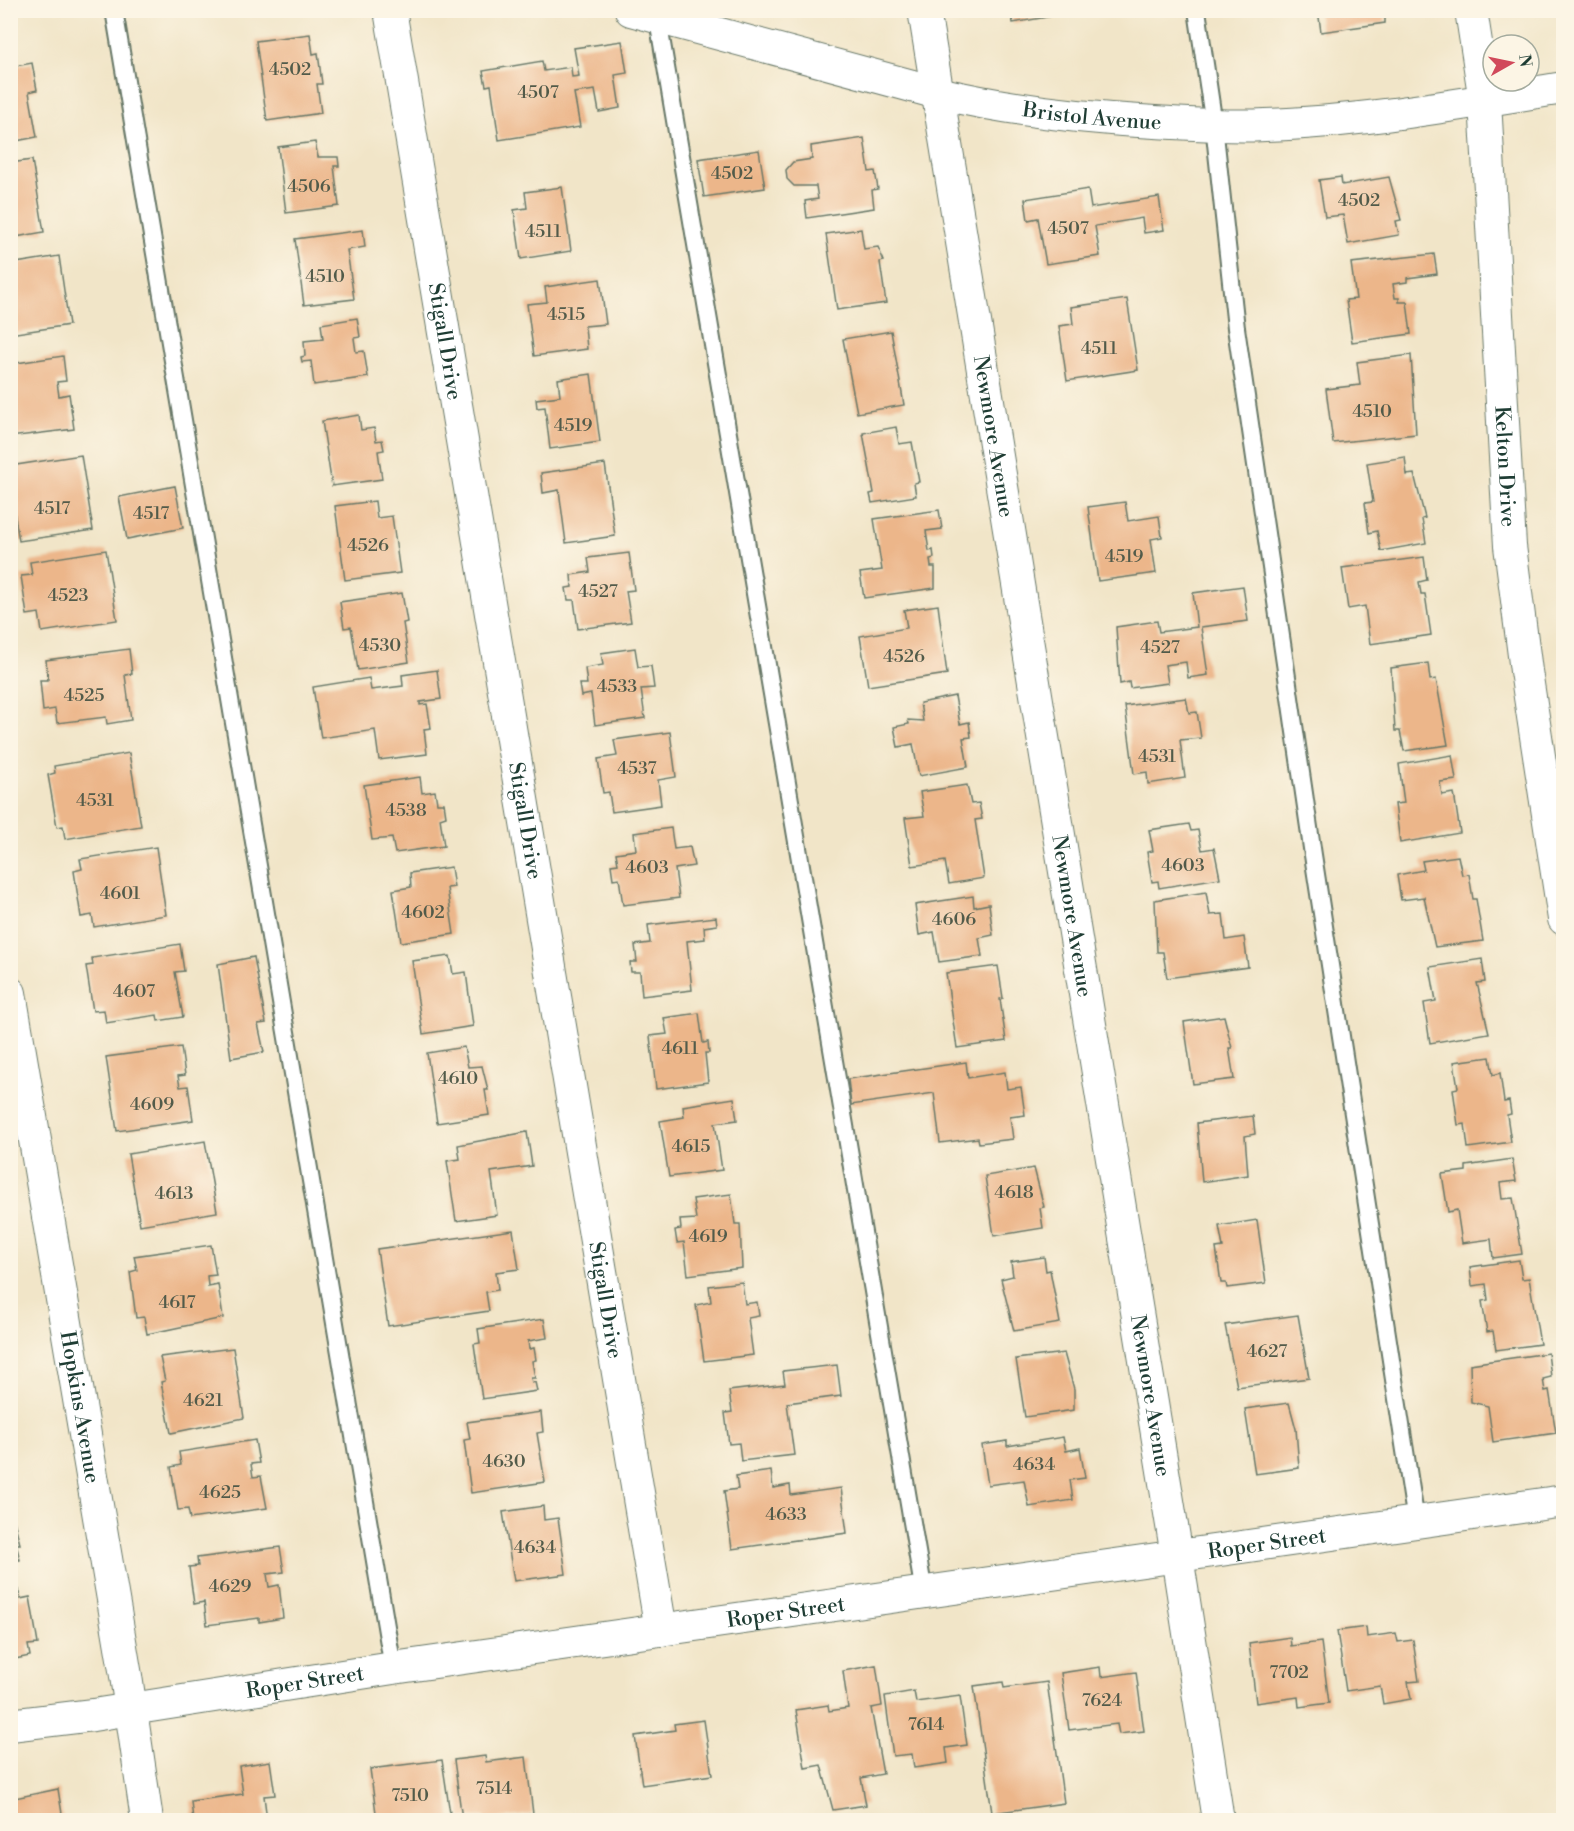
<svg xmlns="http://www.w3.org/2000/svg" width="1574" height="1831" viewBox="0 0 1574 1831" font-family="'Libre Bodoni',serif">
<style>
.building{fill:#ecb68a}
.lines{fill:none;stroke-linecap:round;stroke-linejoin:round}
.service-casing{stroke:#687868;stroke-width:20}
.minor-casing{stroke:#687868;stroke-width:34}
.service{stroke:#fff;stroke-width:16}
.minor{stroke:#fff;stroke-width:32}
.labels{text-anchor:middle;stroke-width:4.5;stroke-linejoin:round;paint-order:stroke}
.number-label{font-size:18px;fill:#525b4a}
.street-label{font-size:21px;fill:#1f3d34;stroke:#fcf5e5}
</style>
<rect width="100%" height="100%" fill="#fcf5e5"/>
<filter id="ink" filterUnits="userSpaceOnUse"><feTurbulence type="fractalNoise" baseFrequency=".0167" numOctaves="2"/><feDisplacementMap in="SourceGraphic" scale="12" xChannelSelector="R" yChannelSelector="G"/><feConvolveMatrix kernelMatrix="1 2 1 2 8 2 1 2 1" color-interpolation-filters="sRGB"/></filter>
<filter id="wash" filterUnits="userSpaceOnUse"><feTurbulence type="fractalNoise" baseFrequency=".008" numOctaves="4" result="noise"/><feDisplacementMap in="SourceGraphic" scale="24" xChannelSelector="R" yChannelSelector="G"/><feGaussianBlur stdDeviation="1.35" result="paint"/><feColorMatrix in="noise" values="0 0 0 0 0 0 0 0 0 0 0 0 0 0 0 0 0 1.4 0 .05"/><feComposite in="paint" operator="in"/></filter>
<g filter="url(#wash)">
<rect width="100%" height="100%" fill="#f1e5c8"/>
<g id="blocks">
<g class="building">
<polygon points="1010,10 1058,10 1059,15 1013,23"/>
<polygon points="1318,10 1385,10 1385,23 1321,32"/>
<polygon points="310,34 313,54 318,53 322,84 317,84 321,113 267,121 256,41"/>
<polygon points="622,41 627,73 615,75 620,108 599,112 595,90 574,93 580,127 499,140 491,85 486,86 483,71 542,61 544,71 571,67 572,77 579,76 574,48"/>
<polygon points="32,63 37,90 29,92 37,137 11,142 10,67"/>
<polygon points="864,138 869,172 875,171 878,189 872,190 874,208 807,218 805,201 818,199 816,186 794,186 787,179 786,170 793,162 812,159 811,146"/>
<polygon points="315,142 318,157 338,157 339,166 334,166 339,206 286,213 278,147"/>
<polygon points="759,150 765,188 704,197 698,159"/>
<polygon points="32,160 44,232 10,238 10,163"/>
<polygon points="1341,177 1342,185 1389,177 1401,220 1396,221 1399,235 1348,244 1343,215 1325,217 1319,180"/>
<polygon points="562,187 571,251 521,259 514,210 527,208 525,192"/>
<polygon points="1088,189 1091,208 1159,197 1164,230 1144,233 1142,218 1095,226 1100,256 1046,264 1038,218 1028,220 1025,199"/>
<polygon points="861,229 864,249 878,247 884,261 880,262 886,303 837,310 826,234"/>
<polygon points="363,230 365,247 347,250 354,299 304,305 295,239"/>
<polygon points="1434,254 1437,274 1407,278 1407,282 1393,284 1395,298 1399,298 1399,302 1407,302 1411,334 1352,342 1346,300 1356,299 1351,263"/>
<polygon points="59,256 69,325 10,334 10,264"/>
<polygon points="600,279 606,324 585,326 587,349 534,356 527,304 547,302 545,287"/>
<polygon points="1127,299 1138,370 1067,381 1059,326 1073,324 1071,307"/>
<polygon points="357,318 360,337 354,338 356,352 364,351 368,377 314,385 311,361 302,362 301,357 305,356 304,341 323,339 321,324"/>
<polygon points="891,331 904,405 857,413 843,339"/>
<polygon points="1411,355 1416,434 1333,443 1326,389 1360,385 1357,362"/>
<polygon points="63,356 66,381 57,382 59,396 69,394 74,429 10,437 10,364"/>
<polygon points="591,374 600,442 550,449 545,407 537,408 536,399 560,396 558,379"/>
<polygon points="359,415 361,430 374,428 376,441 382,440 384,450 378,451 382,479 332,486 322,421"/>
<polygon points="896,427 899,444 912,442 919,482 914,483 916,496 872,503 870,494 874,493 863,433"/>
<polygon points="81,455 93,530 19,541 10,486 10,466"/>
<polygon points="1405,457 1407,475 1414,474 1425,518 1422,519 1426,543 1381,551 1377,531 1369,533 1365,503 1373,502 1367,463"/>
<polygon points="605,464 615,536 566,543 559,490 543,493 541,473"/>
<polygon points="175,486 183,528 127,539 119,497"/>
<polygon points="375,501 377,518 392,516 400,573 345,580 335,506"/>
<polygon points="1125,502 1128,521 1159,516 1162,537 1151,539 1156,573 1098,581 1088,507"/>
<polygon points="939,510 942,529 926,531 929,551 933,550 934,558 930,559 931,567 935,567 935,588 864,598 860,573 882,570 874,519"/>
<polygon points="106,550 117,620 42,632 39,613 27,615 21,576 32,575 30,562"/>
<polygon points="629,553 634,590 626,591 631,622 578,629 574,600 568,600 566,588 572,587 571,575 590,572 588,558"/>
<polygon points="1424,557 1427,580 1419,582 1421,594 1425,594 1431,635 1370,644 1365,606 1348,609 1342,568"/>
<polygon points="1243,586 1248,621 1201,627 1208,675 1188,678 1186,662 1165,665 1168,683 1130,688 1129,682 1120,684 1116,627 1157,621 1159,632 1197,627 1193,593"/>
<polygon points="402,593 407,622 403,623 409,662 358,670 351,627 344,628 340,602"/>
<polygon points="938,605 947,674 868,686 860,636 907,628 904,610"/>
<polygon points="1564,633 1564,656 1562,656 1559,634"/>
<polygon points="635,648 638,667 651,666 654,688 641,689 645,718 595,725 591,694 581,696 579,684 587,684 585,668 603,665 601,653"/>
<polygon points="129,649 132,674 125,675 131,720 107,724 106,717 57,723 55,709 43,711 40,680 48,680 46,660"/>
<polygon points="1428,663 1430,680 1436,679 1448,745 1404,751 1400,731 1395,731 1391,668"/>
<polygon points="437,670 441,699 420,702 420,705 427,704 431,728 424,729 427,754 379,760 375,730 321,738 313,687 369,678 371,690 403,686 402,675"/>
<polygon points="955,696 960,724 969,722 971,737 963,738 968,767 919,776 913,744 898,747 894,727 909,724 908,720 923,721 920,703"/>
<polygon points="1186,698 1189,713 1197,712 1201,738 1180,740 1185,778 1148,784 1147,772 1134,774 1125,706"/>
<polygon points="670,732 676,777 658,780 661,805 612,812 609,792 603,793 598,759 617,756 614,740"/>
<polygon points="129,753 141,826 65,839 63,826 57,827 48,775 55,773 54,766"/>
<polygon points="1452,755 1456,780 1440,782 1442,795 1454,793 1460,833 1400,843 1395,804 1404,803 1399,764"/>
<polygon points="420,777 422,793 435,791 437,803 444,803 446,816 440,818 444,846 395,853 392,838 372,840 364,785"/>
<polygon points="967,785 971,804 979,803 982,819 975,820 984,878 949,884 945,861 912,866 905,818 924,816 920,792"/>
<polygon points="1189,824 1191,831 1198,830 1202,850 1214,848 1220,878 1159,888 1158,881 1152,882 1147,852 1153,851 1149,830"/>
<polygon points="671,828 674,849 690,847 694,866 675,869 679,898 623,905 619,878 613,879 611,865 618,864 616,853 636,850 634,833"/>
<polygon points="156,847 166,915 94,927 92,915 81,917 74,871 82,869 80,859"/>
<polygon points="1458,856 1462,875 1469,874 1473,899 1476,899 1483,941 1435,947 1424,897 1401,900 1397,875 1424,870 1422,861"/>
<polygon points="451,867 454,887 447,888 454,934 401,942 393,890 411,887 410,873"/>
<polygon points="1206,892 1210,915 1223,914 1226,940 1244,937 1248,967 1167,978 1163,952 1157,952 1155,900"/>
<polygon points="973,896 974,907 989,904 993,935 979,938 982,956 939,962 934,932 919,935 915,905"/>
<polygon points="716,917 717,925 704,927 705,939 687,941 692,990 642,996 640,972 631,972 630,962 637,962 635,945 650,943 648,925"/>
<polygon points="180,944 184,971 175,972 183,1017 158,1021 157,1015 106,1023 104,1010 93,1011 86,966 93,965 92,958"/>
<polygon points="450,956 453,974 466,972 473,1026 423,1034 412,961"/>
<polygon points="254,957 266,1023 258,1024 264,1052 231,1058 218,964"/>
<polygon points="1482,959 1485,982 1477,983 1489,1033 1430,1043 1424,1003 1436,1001 1430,967"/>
<polygon points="998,966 1003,998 1000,999 1006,1041 957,1048 946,973"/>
<polygon points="699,1013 703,1043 708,1042 709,1053 705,1053 708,1082 656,1089 650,1036 667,1034 664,1018"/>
<polygon points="1224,1016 1232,1048 1229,1048 1234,1079 1193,1084 1184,1022"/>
<polygon points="181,1047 185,1075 178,1076 180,1087 188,1086 193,1120 117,1131 106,1057"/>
<polygon points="464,1047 468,1067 482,1066 488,1090 485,1090 489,1115 437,1123 427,1053"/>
<polygon points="1490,1057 1493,1075 1500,1073 1504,1102 1509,1101 1511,1114 1507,1115 1511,1142 1468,1148 1465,1124 1458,1125 1453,1089 1458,1088 1454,1062"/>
<polygon points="966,1062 968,1078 1005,1072 1007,1089 1021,1087 1025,1115 1010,1117 1013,1139 979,1143 978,1138 940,1143 934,1093 851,1105 848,1079"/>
<polygon points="734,1098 737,1120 715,1123 722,1170 669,1177 660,1121 684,1117 683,1106"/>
<polygon points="1253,1116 1255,1134 1245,1136 1248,1175 1202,1182 1197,1123"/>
<polygon points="527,1132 532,1166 491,1172 497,1215 456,1221 447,1161 460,1159 458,1145"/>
<polygon points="205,1141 217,1212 140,1225 128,1154"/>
<polygon points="1512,1159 1516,1181 1500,1183 1502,1199 1513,1198 1522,1254 1493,1258 1491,1239 1462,1243 1457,1210 1448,1212 1442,1174 1466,1171 1466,1166"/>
<polygon points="1034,1168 1044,1207 1040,1208 1043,1228 994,1236 985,1176"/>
<polygon points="731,1194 735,1224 740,1224 742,1268 688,1275 684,1242 677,1243 675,1230 681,1229 680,1220 696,1219 693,1199"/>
<polygon points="1257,1220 1266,1283 1227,1288 1226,1283 1221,1283 1216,1248 1223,1247 1219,1226"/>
<polygon points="513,1230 519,1269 496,1272 498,1290 486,1292 489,1311 388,1326 377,1249"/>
<polygon points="211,1245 216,1275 207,1276 208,1286 218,1284 223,1318 147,1334 144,1317 136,1318 130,1272 137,1270 134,1256"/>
<polygon points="1044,1257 1046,1271 1050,1270 1060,1323 1014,1331 1001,1279 1013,1276 1011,1262"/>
<polygon points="1519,1260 1522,1279 1529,1278 1540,1344 1496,1350 1493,1331 1487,1332 1482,1301 1488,1300 1486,1284 1472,1286 1470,1267"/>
<polygon points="742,1282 745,1304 757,1302 759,1316 748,1318 753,1355 704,1361 696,1305 711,1302 709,1286"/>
<polygon points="1298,1315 1309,1378 1237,1387 1225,1325"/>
<polygon points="544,1319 547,1338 528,1341 529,1349 534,1348 536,1360 532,1361 535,1378 531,1378 532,1383 535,1382 537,1391 482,1399 474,1344 480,1343 478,1329"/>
<polygon points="233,1348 244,1418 171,1433 161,1382 165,1381 160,1357"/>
<polygon points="1064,1353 1074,1389 1074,1410 1025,1417 1016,1359"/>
<polygon points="1548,1353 1551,1377 1543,1379 1545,1391 1549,1390 1556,1433 1493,1442 1488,1406 1471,1402 1470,1364"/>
<polygon points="837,1365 841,1396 787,1403 794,1455 741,1461 739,1443 729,1444 725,1413 732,1412 729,1391 785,1384 783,1371"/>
<polygon points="1289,1403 1296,1429 1299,1468 1255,1474 1245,1409"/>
<polygon points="541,1412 543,1432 537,1433 545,1482 471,1493 464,1440 470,1439 467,1422"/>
<polygon points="1063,1437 1066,1451 1080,1448 1085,1478 1070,1480 1073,1500 1029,1507 1024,1480 988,1485 982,1445 1007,1441 1007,1446"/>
<polygon points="255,1440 259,1463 251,1464 253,1477 261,1476 267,1508 190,1519 188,1509 178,1510 171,1467 181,1465 179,1452"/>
<polygon points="771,1471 773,1488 790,1485 791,1495 841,1488 847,1533 732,1549 724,1491 738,1489 736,1476"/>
<polygon points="10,1505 20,1544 16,1544 20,1560 10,1562"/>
<polygon points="543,1506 544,1520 558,1518 566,1574 514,1581 503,1512"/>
<polygon points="280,1547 284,1572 267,1574 269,1587 279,1585 283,1618 259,1622 259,1618 207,1625 204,1602 194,1604 189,1567 198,1566 197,1558"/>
<polygon points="18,1588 20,1599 30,1597 38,1644 28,1645 30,1656 10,1660 10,1589"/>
<polygon points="1366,1627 1367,1637 1396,1633 1398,1642 1413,1640 1419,1681 1408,1682 1411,1699 1383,1704 1380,1686 1346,1691 1337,1631"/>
<polygon points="1290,1637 1291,1646 1321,1642 1329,1703 1299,1707 1298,1697 1256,1703 1249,1643"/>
<polygon points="876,1665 882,1706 871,1708 883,1774 861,1778 866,1805 833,1810 821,1765 805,1768 796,1710 828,1705 829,1711 848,1708 843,1671"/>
<polygon points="1100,1667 1101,1677 1136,1672 1144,1731 1119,1734 1117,1724 1069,1730 1061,1673"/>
<polygon points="1003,1682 1004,1688 1047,1682 1064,1803 992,1813 974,1686"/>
<polygon points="914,1691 916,1702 960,1696 967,1745 946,1748 948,1763 914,1768 912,1754 893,1756 885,1696"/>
<polygon points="704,1720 712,1775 642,1785 635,1736 675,1730 674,1724"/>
<polygon points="485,1756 486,1762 526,1757 533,1814 485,1820 485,1816 462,1819 454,1760"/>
<polygon points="442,1760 451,1820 377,1820 370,1769"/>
<polygon points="270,1761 275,1795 264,1796 267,1820 193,1820 191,1801 243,1794 239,1766"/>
<polygon points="58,1789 63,1820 10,1820 10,1799"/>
</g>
</g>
</g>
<g filter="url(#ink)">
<use href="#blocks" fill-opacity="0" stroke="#687868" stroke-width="1.5"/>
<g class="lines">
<g class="service-casing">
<g id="service">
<polyline points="114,10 393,1668"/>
<polyline points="1197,10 1214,125 1236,328 1313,855 1416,1522"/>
<polyline points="657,14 924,1593"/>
</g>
</g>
<g class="minor-casing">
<g id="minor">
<path id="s1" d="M390 10 661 1630"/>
<path id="s2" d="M631 10 938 93C1010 110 1082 118 1155 122 1192 124 1228 127 1265 125 1365 122 1465 103 1564 88"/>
<path id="s3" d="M924 10 1177 1556 1218 1820"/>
<path id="s4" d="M1471 10 1485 101 1510 546 1526 671 1564 919"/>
<path id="s5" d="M10 993 126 1676 147 1820"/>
<path id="s6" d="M10 1725 93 1715 393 1668 1564 1501"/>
</g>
</g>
<use href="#service" class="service"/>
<use href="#minor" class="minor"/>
</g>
</g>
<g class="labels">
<g class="number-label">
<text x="290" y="75">4502</text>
<text x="538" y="98">4507</text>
<text x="732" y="179">4502</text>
<text x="309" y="192">4506</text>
<text x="1359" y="206">4502</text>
<text x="1068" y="234">4507</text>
<text x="543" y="237">4511</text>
<text x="325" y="282">4510</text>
<text x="566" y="320">4515</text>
<text x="1099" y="354">4511</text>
<text x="1372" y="417">4510</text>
<text x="573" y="431">4519</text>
<text x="52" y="514">4517</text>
<text x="151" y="519">4517</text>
<text x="368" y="551">4526</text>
<text x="1124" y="562">4519</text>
<text x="598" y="597">4527</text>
<text x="68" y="601">4523</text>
<text x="380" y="651">4530</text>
<text x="1160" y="653">4527</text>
<text x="904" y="662">4526</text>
<text x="617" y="692">4533</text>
<text x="84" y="701">4525</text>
<text x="1157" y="762">4531</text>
<text x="637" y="774">4537</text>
<text x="95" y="806">4531</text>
<text x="406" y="816">4538</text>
<text x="1183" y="871">4603</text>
<text x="647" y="873">4603</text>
<text x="120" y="899">4601</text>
<text x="423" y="918">4602</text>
<text x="954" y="925">4606</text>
<text x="134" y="997">4607</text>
<text x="680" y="1054">4611</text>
<text x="458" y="1084">4610</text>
<text x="152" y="1110">4609</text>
<text x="691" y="1152">4615</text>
<text x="1014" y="1198">4618</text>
<text x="174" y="1199">4613</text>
<text x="708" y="1242">4619</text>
<text x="177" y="1308">4617</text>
<text x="1267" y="1357">4627</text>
<text x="203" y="1406">4621</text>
<text x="504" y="1467">4630</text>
<text x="1034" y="1470">4634</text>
<text x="220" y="1498">4625</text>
<text x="786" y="1520">4633</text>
<text x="535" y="1553">4634</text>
<text x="230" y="1592">4629</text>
<text x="1289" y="1678">7702</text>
<text x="1102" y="1706">7624</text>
<text x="926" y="1730">7614</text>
<text x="494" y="1794">7514</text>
<text x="410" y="1801">7510</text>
</g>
<g class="street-label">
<text dy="7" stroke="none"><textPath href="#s2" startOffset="474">Bristol Avenue</textPath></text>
<text dy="7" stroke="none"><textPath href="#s1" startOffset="336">Stigall Drive</textPath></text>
<text dy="7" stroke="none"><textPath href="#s3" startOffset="432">Newmore Avenue</textPath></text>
<text dy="7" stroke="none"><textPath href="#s4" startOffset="458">Kelton Drive</textPath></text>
<text dy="7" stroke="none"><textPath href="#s1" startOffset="822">Stigall Drive</textPath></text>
<text dy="7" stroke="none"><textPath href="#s3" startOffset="918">Newmore Avenue</textPath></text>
<text dy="7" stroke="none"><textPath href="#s1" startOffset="1308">Stigall Drive</textPath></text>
<text dy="7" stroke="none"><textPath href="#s3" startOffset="1404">Newmore Avenue</textPath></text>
<text dy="7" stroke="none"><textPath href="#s5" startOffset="420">Hopkins Avenue</textPath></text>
<text dy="7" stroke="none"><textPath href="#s6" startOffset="1270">Roper Street</textPath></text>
<text dy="7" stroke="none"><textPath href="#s6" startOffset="784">Roper Street</textPath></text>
<text dy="7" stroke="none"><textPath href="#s6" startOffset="298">Roper Street</textPath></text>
</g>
</g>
<rect width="1574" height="1831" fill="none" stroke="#fcf5e5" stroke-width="36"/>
<g transform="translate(1511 63) rotate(81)"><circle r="28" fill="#fcf5e5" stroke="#a4ab9e" stroke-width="1.5"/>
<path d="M0-4.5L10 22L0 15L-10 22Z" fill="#d1495b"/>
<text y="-9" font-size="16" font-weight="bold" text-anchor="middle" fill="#1f3d34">N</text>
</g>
</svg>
